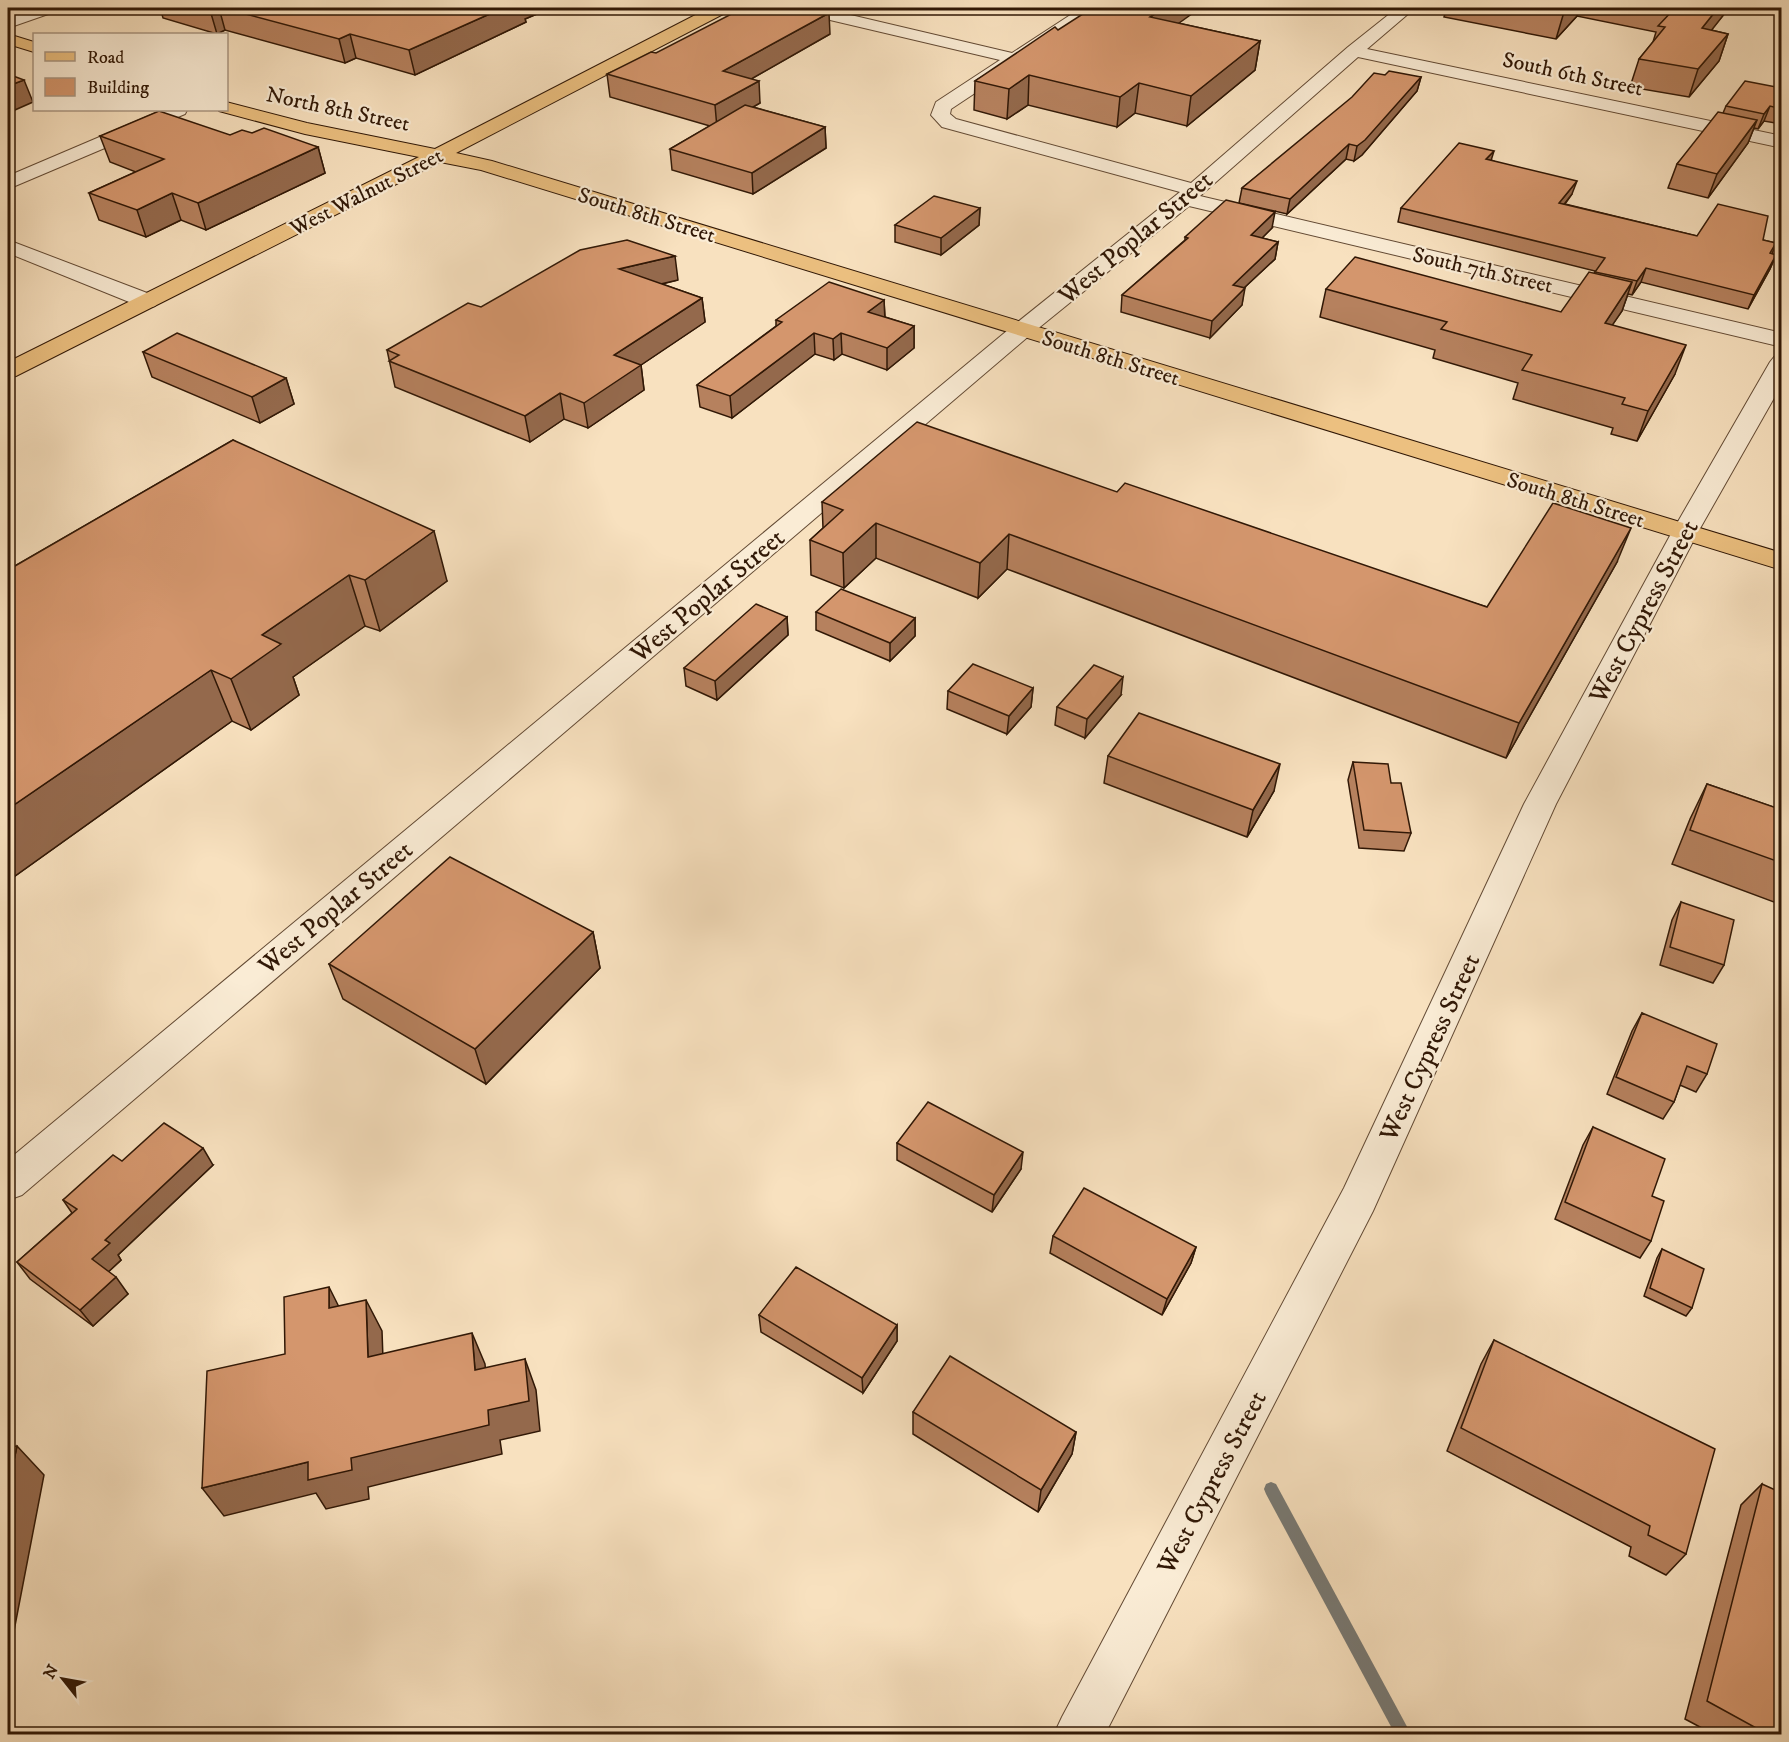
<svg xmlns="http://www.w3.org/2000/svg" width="1789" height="1742" viewBox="0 0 1789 1742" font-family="'IM FELL DW Pica',serif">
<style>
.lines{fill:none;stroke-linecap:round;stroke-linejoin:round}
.stream{fill:#777974;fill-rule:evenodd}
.minor-casing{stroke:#634a34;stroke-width:2}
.major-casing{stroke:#311806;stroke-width:2}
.minor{fill:#faecd5;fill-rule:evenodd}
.major{fill:#ecc080;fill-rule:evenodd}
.wall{fill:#b6815e;stroke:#311806;stroke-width:1.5}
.shaded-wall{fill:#94694c;stroke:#311806;stroke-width:1.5}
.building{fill:#d4966d;stroke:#311806;stroke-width:1.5}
.labels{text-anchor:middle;stroke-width:4.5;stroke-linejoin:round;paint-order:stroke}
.far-street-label{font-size:22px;fill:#311806;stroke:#faecd5}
.street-label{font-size:26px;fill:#311806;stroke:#faecd5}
</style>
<rect width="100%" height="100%" fill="#f8e1bf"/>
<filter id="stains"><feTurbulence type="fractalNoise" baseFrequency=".00333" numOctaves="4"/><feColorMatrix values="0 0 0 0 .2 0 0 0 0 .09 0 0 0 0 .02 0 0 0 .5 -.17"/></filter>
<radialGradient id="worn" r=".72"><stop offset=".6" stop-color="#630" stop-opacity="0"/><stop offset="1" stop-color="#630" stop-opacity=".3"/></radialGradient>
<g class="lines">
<polygon class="stream" points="1271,1482 1276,1484 1411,1734 1395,1734 1266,1494 1264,1489 1266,1484"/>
<g class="minor-casing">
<g id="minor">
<polygon points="34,8 56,8 54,12 8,28 8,17"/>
<polygon points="794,8 821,8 1012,53 1081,8 1099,8 1097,12 951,109 950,114 956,119 1191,183 1348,47 1397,8 1415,8 1367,49 1782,136 1782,148 1358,57 1200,196 1782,333 1782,347 1189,206 1030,335 22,1195 8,1200 8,1160 1014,325 1180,192 942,127 931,115 936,102 1000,60 796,12"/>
<polygon points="163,110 187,110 185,114 8,189 8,176"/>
<polygon points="8,240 155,296 158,301 155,306 147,308 139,306 8,253"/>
<polygon points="1782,355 1782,384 1698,532 1556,804 1373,1211 1105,1734 1054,1734 1062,1717 1344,1188 1524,804 1672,532 1770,362 1774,357"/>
</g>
</g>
<g class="major-casing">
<g id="major">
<polygon points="709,8 729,8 727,12 456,153 492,161 1782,553 1782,570 481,170 440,162 16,376 8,378 8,362 419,157 305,134 219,111 226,110 226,102 307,123 435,149"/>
<polygon points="8,34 34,42 34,52 8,44"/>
</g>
</g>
<use href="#minor" class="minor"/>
<use href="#major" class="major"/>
</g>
<g class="wall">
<polygon points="157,8 551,8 525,19 526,22 415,75 356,58 345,63 225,30 217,34 163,18 161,11 158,11"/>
<polygon points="1447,8 1729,8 1711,30 1728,34 1719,61 1689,97 1630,87 1639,59 1653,42 1656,32 1577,16 1556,39 1444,17"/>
<polygon points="1178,23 1260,41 1255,70 1187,126 1135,113 1117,127 1028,105 1007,119 974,110 975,81 1058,30"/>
<polygon points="830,34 751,79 760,103 753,107 825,127 826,148 753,194 672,170 670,149 710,126 610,97 607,74 656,53"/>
<polygon points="1385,75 1421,77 1417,91 1362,155 1354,161 1346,159 1287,214 1239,203 1242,188"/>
<polygon points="1782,87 1782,124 1764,121 1758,129 1754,128 1748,143 1708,198 1668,188 1677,164 1723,113 1726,106"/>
<polygon points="252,133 318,147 325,173 206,230 181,220 146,237 99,220 89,193 136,172 110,162 100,136 230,135"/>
<polygon points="1491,160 1572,194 1565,204 1697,236 1763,240 1776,243 1772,254 1776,255 1770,269 1748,309 1641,282 1632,295 1628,294 1622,311 1612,325 1675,374 1637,441 1611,434 1613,428 1513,399 1518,383 1433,358 1435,350 1320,317 1326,289 1561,312 1594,274 1595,271 1398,222 1401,208"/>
<polygon points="980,208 979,225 941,255 895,242 895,225"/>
<polygon points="1272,228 1262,238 1278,242 1275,259 1244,288 1242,305 1210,338 1121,312 1122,295 1185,240 1185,237"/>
<polygon points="678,280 662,284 702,298 705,322 641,365 644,390 588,428 564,419 530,442 395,387 387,350 481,307"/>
<polygon points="884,300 885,317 914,326 914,348 887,370 842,354 834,360 815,354 732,418 700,407 697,385 776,326 776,320"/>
<polygon points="143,352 286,378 294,404 260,423 152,377"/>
<polygon points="233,440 447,581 380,631 365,626 293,677 299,695 251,730 232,721 8,881 8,570"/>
<polygon points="1117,492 1487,607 1617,562 1506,758 1007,569 978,598 876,558 844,588 811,575 810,540 823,528 822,502"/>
<polygon points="816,612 915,618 915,636 890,661 816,630"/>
<polygon points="787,617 788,635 717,700 686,686 684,668"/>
<polygon points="1033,688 1031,707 1007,734 947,709 948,691"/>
<polygon points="1121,695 1085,738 1055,725 1057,707"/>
<polygon points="1108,756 1274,791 1247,837 1104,783"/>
<polygon points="1353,762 1391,783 1411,833 1404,851 1359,848 1348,780"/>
<polygon points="1707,784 1782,810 1782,905 1672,864 1690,819"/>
<polygon points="1681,902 1724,965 1713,983 1660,965 1672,920"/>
<polygon points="593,932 600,968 486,1084 343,999 329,964"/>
<polygon points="1642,1013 1707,1074 1696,1092 1680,1085 1674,1102 1663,1119 1607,1094 1632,1031"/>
<polygon points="1593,1127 1651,1241 1640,1258 1555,1219 1583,1145"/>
<polygon points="897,1143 1021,1169 992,1212 897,1160"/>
<polygon points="122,1161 213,1165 118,1255 121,1260 108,1272 128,1294 93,1326 30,1279 17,1262 72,1213 63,1200"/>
<polygon points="1053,1236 1196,1247 1191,1263 1162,1315 1050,1253"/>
<polygon points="1662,1249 1692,1308 1686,1316 1644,1296 1657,1258"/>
<polygon points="759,1315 897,1325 897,1341 863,1393 761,1332"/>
<polygon points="1494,1340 1686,1554 1666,1575 1629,1556 1631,1547 1447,1451 1481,1364"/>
<polygon points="913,1412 1076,1432 1072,1454 1038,1512 913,1434"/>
<polygon points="1762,1484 1782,1734 1713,1734 1685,1719 1741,1505"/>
</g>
<g class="shaded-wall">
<polygon points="215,8 219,8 225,30 217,34 210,10"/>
<polygon points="503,8 551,8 525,19 526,22 415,75 409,50"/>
<polygon points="1164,8 1200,8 1147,46 1150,17"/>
<polygon points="1568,8 1580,8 1577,16 1556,39 1564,12"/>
<polygon points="1718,8 1729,8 1692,55 1702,28"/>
<polygon points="829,13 830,34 725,94 723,71"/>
<polygon points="350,34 356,58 345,63 339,39"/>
<polygon points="1728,34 1719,61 1689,97 1698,69"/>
<polygon points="1260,41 1255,70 1187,126 1191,96"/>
<polygon points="1029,75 1028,105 1007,119 1009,89"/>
<polygon points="1421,77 1417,91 1362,155 1354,161 1357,146"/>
<polygon points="24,80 33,102 8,113 8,86"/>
<polygon points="759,81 760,103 717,128 715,105"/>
<polygon points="1139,83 1135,113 1117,127 1120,97"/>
<polygon points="1770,106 1764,121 1758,129 1764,114"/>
<polygon points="1757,120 1748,143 1708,198 1717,174"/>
<polygon points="825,127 826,148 753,194 752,173"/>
<polygon points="1349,144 1346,159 1287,214 1290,199"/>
<polygon points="318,147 325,173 206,230 198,203"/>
<polygon points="1494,151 1490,164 1486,159"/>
<polygon points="1577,181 1572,194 1555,216 1559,203"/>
<polygon points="172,193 181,220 146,237 137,210"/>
<polygon points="980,208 979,225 941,255 941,238"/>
<polygon points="1275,212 1272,228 1249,251 1251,235"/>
<polygon points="1278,242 1275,259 1230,301 1233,285"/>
<polygon points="1776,255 1770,269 1748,309 1754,295"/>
<polygon points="675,256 678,280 622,293 619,269"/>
<polygon points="1646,268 1641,282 1632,295 1637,281"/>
<polygon points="1632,282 1622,311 1594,352 1605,323"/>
<polygon points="1245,288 1242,305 1210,338 1212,321"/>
<polygon points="8,298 13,311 8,314"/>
<polygon points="702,298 705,322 641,365 644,390 588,428 584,403 614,355"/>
<polygon points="884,300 885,321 868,312"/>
<polygon points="914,326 914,348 887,370 887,348"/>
<polygon points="814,333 815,354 732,418 730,396"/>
<polygon points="841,333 842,354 834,360 833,339"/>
<polygon points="1686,345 1675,374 1637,441 1648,411"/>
<polygon points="286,378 294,404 260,423 252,397"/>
<polygon points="560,393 564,419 530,442 525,416"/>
<polygon points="876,523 876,558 844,588 843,553"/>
<polygon points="1631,528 1617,562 1506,758 1519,723"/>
<polygon points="434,531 447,581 380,631 365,580"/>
<polygon points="1009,534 1007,569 978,598 980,563"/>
<polygon points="349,575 365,626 293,677 299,695 251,730 231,679 262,635"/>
<polygon points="787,617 788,635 717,700 715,681"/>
<polygon points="915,618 915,636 890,661 890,643"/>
<polygon points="211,670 232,721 8,881 8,809"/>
<polygon points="1123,677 1121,695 1085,738 1087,719"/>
<polygon points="1033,688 1031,707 1007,734 1009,716"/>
<polygon points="1280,764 1274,791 1247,837 1253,810"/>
<polygon points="593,932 600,968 486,1084 475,1049"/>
<polygon points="203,1148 213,1165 118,1255 121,1260 104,1276 92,1259 105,1240"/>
<polygon points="1023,1152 1021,1169 992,1212 994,1195"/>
<polygon points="1196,1247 1191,1263 1162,1315 1167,1299"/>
<polygon points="116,1277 128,1294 93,1326 80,1310"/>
<polygon points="329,1287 345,1319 329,1308"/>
<polygon points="366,1300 382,1331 384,1387 368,1357"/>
<polygon points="897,1325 897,1341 863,1393 862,1378"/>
<polygon points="472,1333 485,1364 488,1401 475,1370"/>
<polygon points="525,1359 536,1390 540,1431 500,1440 502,1454 368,1487 369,1499 326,1509 316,1493 224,1516 202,1488 308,1462 488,1410"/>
<polygon points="1076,1432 1072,1454 1038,1512 1041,1490"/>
<polygon points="17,1446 44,1475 8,1662 8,1489"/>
</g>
<g class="building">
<polygon points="202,8 215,8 210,10"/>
<polygon points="223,8 503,8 409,50 350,34 339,39"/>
<polygon points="743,8 806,8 829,13 723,71 759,81 715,105 607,74 651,52 656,53"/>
<polygon points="1092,8 1164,8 1150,17 1260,41 1191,96 1139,83 1120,97 1029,75 1009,89 975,81 1055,27 1058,30"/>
<polygon points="1539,8 1568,8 1564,12"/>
<polygon points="1675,8 1718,8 1702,28 1728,34 1698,69 1639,59 1665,27 1658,26"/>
<polygon points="1389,71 1421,77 1365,140 1357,146 1349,144 1290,199 1242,188 1352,97 1374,73 1385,75"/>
<polygon points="8,74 24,80 8,86"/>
<polygon points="1745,81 1781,88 1782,87 1782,109 1770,106 1764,114 1726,106"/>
<polygon points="745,105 825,127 752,173 670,149"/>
<polygon points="159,111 230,135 242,130 252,133 264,128 318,147 198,203 172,193 137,210 89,193 164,159 100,136"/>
<polygon points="1718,112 1757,120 1717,174 1677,164"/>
<polygon points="1459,143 1494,151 1486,159 1577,181 1559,203 1697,236 1718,204 1768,216 1763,240 1776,243 1770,253 1776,255 1754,295 1646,268 1637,281 1595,272 1605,258 1401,208"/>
<polygon points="934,196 980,208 941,238 895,225"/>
<polygon points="1226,200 1275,212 1251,235 1278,242 1233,285 1245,288 1212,321 1122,295 1188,238 1185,237"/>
<polygon points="627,240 675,256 619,269 702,298 614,355 641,365 584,403 560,393 525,416 389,361 399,355 387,350 468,303 481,307 580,250"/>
<polygon points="1355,257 1561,312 1589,272 1632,282 1605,323 1686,345 1648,411 1622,404 1625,398 1522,370 1532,355 1441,329 1447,322 1326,289"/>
<polygon points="829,282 884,300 868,312 914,326 887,348 841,333 833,339 814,333 730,396 697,385 782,322 776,320"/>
<polygon points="177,333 286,378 252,397 143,352"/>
<polygon points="917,422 1117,492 1125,483 1487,607 1553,503 1631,528 1519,723 1009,534 980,563 876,523 843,553 810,540 843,510 822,502"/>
<polygon points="233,440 434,531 365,580 349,575 262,635 281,644 231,679 211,670 8,809 8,570"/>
<polygon points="841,589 915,618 890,643 816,612"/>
<polygon points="756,604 787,617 715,681 684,668"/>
<polygon points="973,664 1033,688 1009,716 948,691"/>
<polygon points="1094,665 1123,677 1087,719 1057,707"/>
<polygon points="1139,713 1280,764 1253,810 1108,756"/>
<polygon points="1353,762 1388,764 1391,783 1401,783 1411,833 1364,830"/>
<polygon points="1707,784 1782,810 1782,863 1690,830"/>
<polygon points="450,857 593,932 475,1049 329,964"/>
<polygon points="1681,902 1734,920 1724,965 1670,947"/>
<polygon points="1642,1013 1717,1044 1707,1074 1687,1066 1674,1102 1616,1077"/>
<polygon points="928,1102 1023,1152 994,1195 897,1143"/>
<polygon points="164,1123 203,1148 105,1240 110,1243 92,1259 116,1277 80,1310 17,1262 77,1209 63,1200 113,1155 122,1161"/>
<polygon points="1593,1127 1665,1159 1652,1196 1664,1201 1651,1241 1565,1202"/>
<polygon points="1084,1188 1196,1247 1167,1299 1053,1236"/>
<polygon points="1662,1249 1704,1269 1692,1308 1650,1288"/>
<polygon points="796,1267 897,1325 862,1378 759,1315"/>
<polygon points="329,1287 329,1308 366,1300 368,1357 472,1333 475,1370 525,1359 529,1401 488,1410 489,1425 351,1458 352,1470 308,1480 308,1462 202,1488 207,1371 285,1354 284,1297"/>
<polygon points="1494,1340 1715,1449 1686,1554 1648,1535 1650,1526 1461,1428"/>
<polygon points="950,1356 1076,1432 1041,1490 913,1412"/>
<polygon points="17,1446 8,1489 8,1447"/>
<polygon points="1762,1484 1782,1493 1782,1734 1767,1734 1707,1701"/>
</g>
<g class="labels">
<g class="far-street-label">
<text transform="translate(1573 73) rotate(12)" y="8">South 6th Street</text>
<text transform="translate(338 108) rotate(12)" y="8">North 8th Street</text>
<text transform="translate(366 191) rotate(-27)" y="8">West Walnut Street</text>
<text transform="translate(647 214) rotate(17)" y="8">South 8th Street</text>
<text transform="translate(1483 269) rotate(13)" y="8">South 7th Street</text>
<text transform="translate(1111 357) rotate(17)" y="8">South 8th Street</text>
<text transform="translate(1576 499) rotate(17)" y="8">South 8th Street</text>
</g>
<g class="street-label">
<text transform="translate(1135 237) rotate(-40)" y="9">West Poplar Street</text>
<text transform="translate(707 595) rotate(-40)" y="9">West Poplar Street</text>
<text transform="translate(1643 611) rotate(-62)" y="9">West Cypress Street</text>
<text transform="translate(335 907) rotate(-40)" y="9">West Poplar Street</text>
<text transform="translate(1429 1047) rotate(-65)" y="9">West Cypress Street</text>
<text transform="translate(1211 1482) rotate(-62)" y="9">West Cypress Street</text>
</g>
</g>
<rect width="1789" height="1742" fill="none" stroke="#f8e1bf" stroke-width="30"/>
<rect x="9" y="9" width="1771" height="1724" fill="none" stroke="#311806" stroke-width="3"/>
<rect x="15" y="15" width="1759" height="1712" fill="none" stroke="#311806" stroke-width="1.5"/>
<rect x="33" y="33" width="195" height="78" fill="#faecd5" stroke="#aa9782" stroke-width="1.5"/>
<rect x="45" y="52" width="30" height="9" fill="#ecc080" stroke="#aa9782" stroke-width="1.5"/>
<text x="87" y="63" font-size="18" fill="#311806">Road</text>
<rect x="45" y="78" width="30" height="18" fill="#d4966d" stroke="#aa9782" stroke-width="1.5"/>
<text x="87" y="93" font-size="18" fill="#311806">Building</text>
<g transform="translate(63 1679) rotate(301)" stroke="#faecd5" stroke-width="4.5" paint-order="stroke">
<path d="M0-4.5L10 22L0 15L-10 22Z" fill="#311806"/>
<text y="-9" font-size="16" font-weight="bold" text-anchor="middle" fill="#311806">N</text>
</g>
<rect width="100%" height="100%" filter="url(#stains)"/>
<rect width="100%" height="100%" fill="url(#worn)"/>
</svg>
